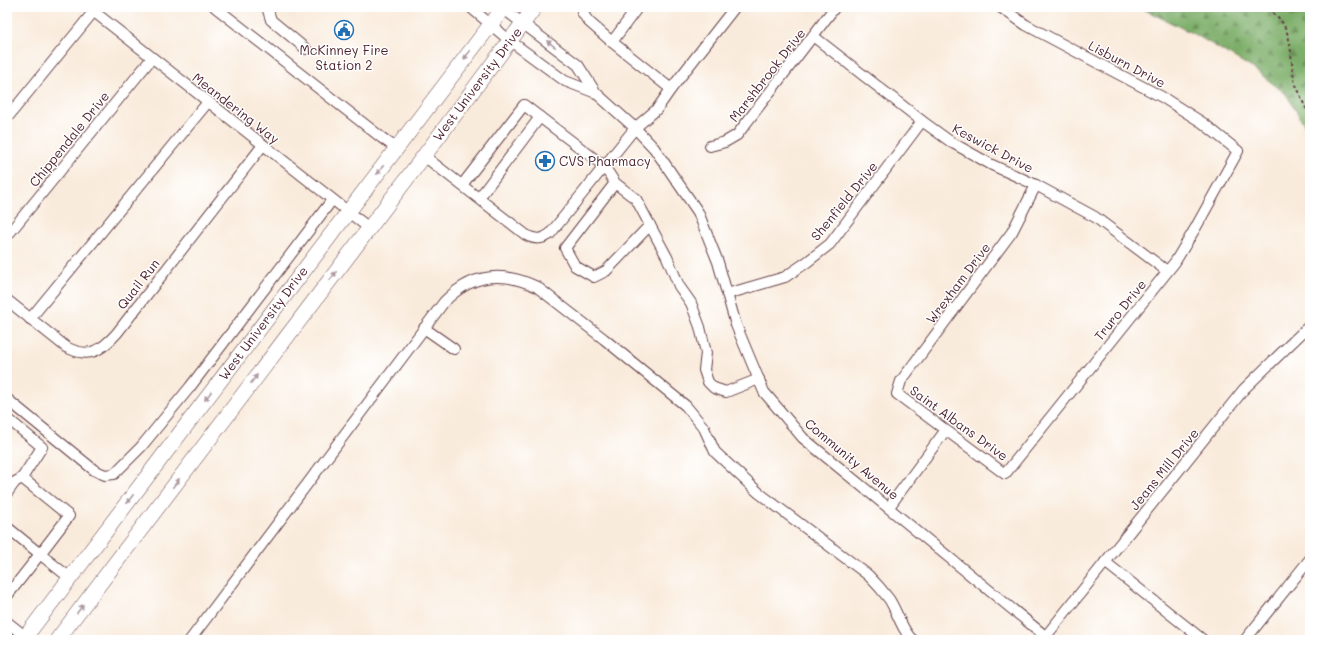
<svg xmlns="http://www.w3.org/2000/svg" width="1317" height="647" viewBox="0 0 1317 647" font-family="Mali,sans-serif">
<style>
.forest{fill:url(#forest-firs);stroke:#64664a}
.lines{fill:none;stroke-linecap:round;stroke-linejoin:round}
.minor-casing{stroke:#643e45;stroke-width:12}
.highway-casing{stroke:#643e45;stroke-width:16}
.path{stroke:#643e45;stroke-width:2;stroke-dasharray:3 3;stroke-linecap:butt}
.minor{stroke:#fff;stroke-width:10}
.highway{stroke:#fff;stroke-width:15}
.oneway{fill:#ae9aa0}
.labels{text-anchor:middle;stroke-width:3;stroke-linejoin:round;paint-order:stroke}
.poi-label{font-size:13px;fill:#4a1f2b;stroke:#fff}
.street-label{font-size:13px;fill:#4a1f2b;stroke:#fff}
</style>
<defs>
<pattern id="forest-firs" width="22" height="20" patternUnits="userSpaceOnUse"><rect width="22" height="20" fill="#7dae69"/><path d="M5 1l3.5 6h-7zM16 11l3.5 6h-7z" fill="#688d57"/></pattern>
</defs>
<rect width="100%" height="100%" fill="#fff"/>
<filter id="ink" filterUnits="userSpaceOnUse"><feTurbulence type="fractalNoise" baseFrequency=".025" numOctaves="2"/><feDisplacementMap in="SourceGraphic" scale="8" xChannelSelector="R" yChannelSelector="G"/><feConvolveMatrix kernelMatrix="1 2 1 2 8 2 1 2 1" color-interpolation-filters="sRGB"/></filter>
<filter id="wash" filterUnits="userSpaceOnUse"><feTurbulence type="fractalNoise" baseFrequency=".012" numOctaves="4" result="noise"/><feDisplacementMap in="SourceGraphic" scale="16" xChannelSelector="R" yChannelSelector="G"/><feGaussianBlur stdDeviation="0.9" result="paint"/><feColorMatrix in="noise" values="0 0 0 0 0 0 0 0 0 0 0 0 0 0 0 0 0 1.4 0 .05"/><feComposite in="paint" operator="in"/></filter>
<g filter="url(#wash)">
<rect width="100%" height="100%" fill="#f9ebdb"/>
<polygon class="forest" points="1139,7 1310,7 1310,134 1286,94 1254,69 1198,36"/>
</g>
<g filter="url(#ink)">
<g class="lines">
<g class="minor-casing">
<g id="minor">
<polyline points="88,7 369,228"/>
<polyline points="215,7 382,138 396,148"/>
<polyline points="267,7 271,20 306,49"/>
<polyline points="470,7 509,40 565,81 596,93"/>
<polyline points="501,7 578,65 596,93 635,128 654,148 698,212 718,262 736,325 764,392 803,438 1050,640"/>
<polyline points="586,7 582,12 588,21 612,42"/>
<polyline points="638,7 612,42 671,89"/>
<polyline points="1000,7 1026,25 1162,97 1203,123 1238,151 1196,227 1175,262 1005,474 897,394 901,381 1012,232 1036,185"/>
<polyline points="813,36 922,121 951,142 992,165 1036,185 1095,217 1167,271"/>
<polyline points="7,118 94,11"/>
<polyline points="710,146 725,142 737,135 835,7"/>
<path d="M424 156 526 235C535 240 542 240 550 234L635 128 657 109 671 89 735 7"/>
<polyline points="615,183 565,248 575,266 594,277 606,271 650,225"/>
<polyline points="462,185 524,105 604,166 615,183 636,199 667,257 679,286 691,303 700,327 706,353 704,370 708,382 714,388 726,392 759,379"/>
<polyline points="479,198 540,117"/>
<polyline points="7,236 152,58"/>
<polyline points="727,294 785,277 807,262 830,244 922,121"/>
<path d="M7 300 66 347C89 359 101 351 117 333L263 145"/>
<polyline points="30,319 208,102"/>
<polyline points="424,328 454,349"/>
<polyline points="7,399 94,470 105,475 114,474 141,447 190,387 332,200"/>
<polyline points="7,418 42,447 22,478 69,516 40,554 70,578"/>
<polyline points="7,493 15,482 22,478"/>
<polyline points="889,507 945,431"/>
<polyline points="7,527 40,554 7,596"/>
<polyline points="1105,562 1203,640"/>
<polyline points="7,622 30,640"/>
<polyline points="1046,636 1244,389 1310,325"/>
<path d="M190 640 444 302C471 274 502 270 537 287L604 339 686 406 704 428 715 452 759 493 868 575C876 583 883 591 889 599 897 611 903 633 913 640"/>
<polyline points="1245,640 1310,559"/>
</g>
</g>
<g class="highway-casing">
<g id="highway">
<polyline points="23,640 504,7"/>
<polyline points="57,640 424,156 535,7"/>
</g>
</g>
<g class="path">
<polyline points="1178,7 1202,8 1209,7"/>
<path d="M1262 7C1295 20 1289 51 1294 79 1295 84 1298 89 1300 94 1302 100 1305 108 1310 113"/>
</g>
<use href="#minor" class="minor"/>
<use href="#highway" class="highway"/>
</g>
<defs><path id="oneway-solid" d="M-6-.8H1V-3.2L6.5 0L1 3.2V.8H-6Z"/></defs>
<g class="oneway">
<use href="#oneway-solid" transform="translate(551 44) rotate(-143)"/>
<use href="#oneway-solid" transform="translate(467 55) rotate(127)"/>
<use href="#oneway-solid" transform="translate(380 170) rotate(127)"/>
<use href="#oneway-solid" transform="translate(333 276) rotate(-53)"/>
<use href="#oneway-solid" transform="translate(254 379) rotate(-53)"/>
<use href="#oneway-solid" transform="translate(208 396) rotate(127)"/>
<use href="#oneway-solid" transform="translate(176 483) rotate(-53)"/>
<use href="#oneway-solid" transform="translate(130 499) rotate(127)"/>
<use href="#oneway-solid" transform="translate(80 609) rotate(-53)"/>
</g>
</g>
<defs>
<g id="civic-ring" transform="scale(1)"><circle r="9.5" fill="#fff" stroke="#1f6fb2" stroke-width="1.5"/><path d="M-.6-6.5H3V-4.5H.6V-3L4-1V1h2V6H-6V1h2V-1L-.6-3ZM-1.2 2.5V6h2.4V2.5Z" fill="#1f6fb2"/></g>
<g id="pharmacy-ring" transform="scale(1)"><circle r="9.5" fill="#fff" stroke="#1f6fb2" stroke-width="1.5"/><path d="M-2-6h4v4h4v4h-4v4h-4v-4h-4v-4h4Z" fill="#1f6fb2"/></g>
</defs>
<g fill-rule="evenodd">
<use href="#civic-ring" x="344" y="30"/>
<use href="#pharmacy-ring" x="545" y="161"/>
</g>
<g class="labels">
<g class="poi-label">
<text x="344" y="55">McKinney Fire<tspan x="344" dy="15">Station 2</tspan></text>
<text x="559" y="166" text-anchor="start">CVS Pharmacy</text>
</g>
<g class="street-label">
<text transform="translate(1127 64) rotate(28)" y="5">Lisburn Drive</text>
<text transform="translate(767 75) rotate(-52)" y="5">Marshbrook Drive</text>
<text transform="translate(477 84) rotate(-53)" y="5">West University Drive</text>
<text transform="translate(236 108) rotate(38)" y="5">Meandering Way</text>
<text transform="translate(69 139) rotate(-51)" y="5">Chippendale Drive</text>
<text transform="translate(993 148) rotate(28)" y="5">Keswick Drive</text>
<text transform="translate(844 201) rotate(-51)" y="5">Shenfield Drive</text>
<text transform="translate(958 283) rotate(-53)" y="5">Wrexham Drive</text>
<text transform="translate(138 284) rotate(-52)" y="5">Quail Run</text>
<text transform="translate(1120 310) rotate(-51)" y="5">Truro Drive</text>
<text transform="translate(263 323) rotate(-53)" y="5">West University Drive</text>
<text transform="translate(959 423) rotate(36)" y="5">Saint Albans Drive</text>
<text transform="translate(852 459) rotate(40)" y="5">Community Avenue</text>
<text transform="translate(1164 469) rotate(-51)" y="5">Jeans Mill Drive</text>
</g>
</g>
<rect width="1317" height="647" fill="none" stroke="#fff" stroke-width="24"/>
</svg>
